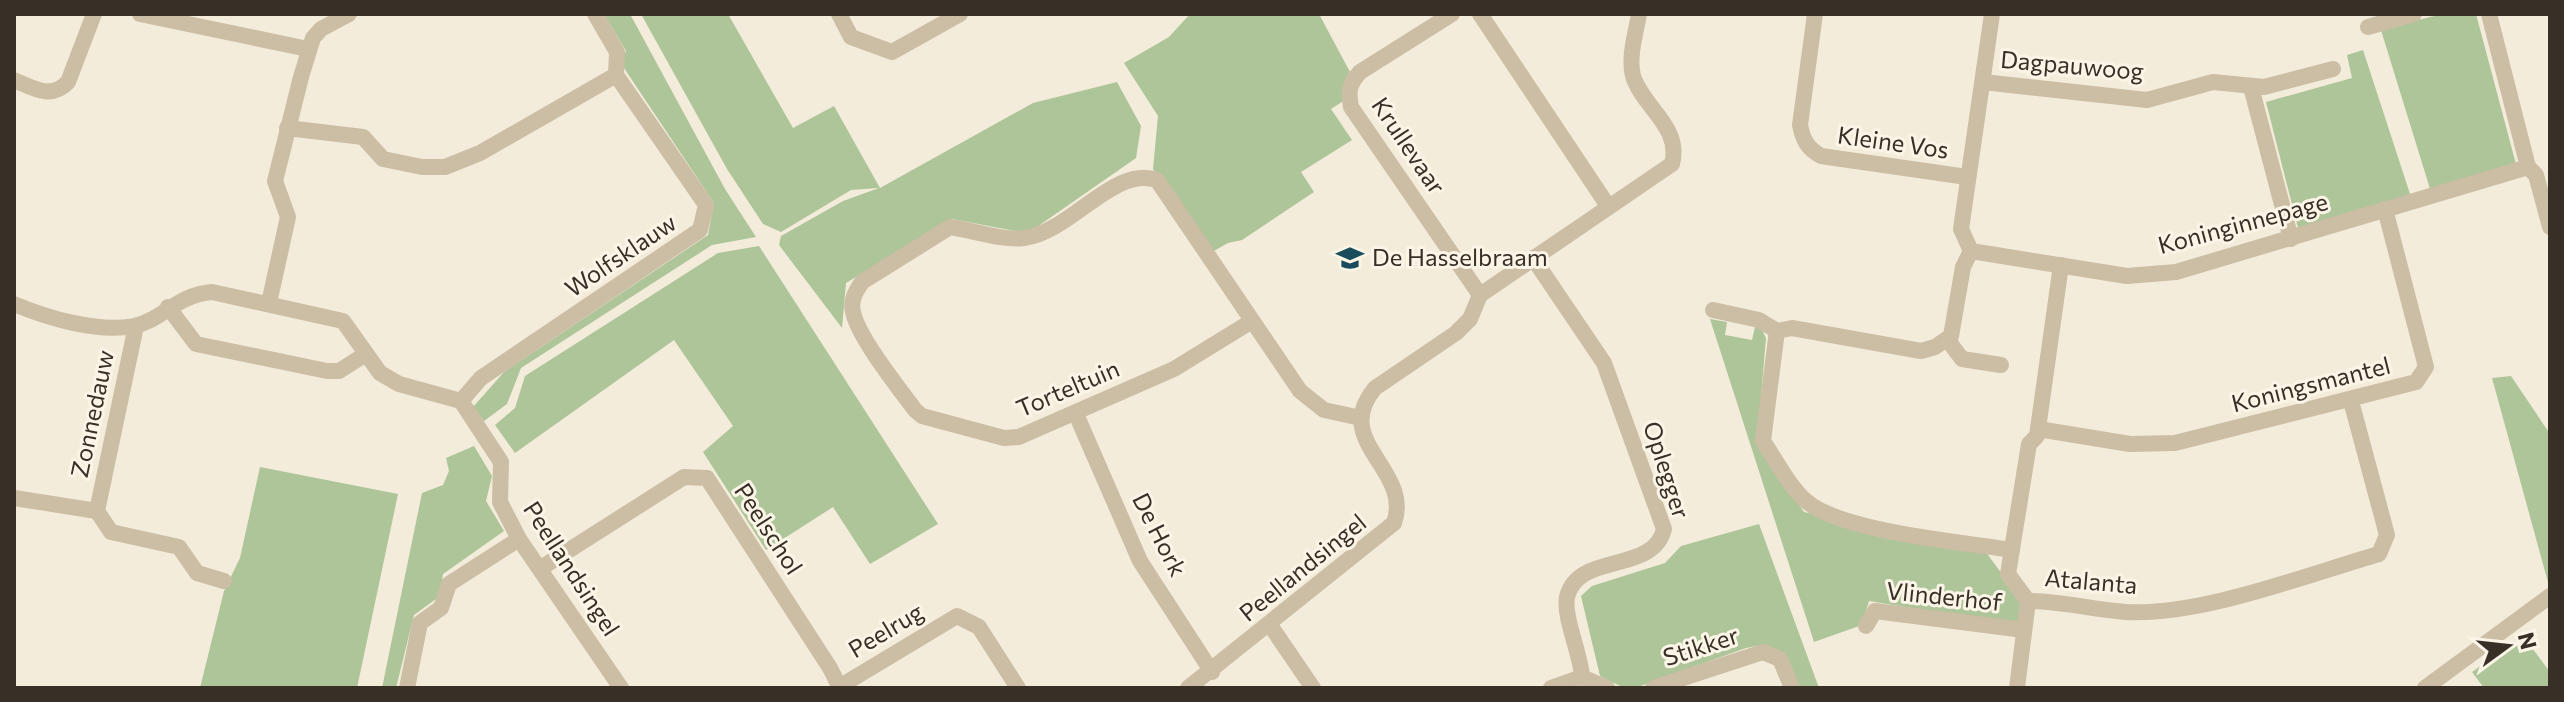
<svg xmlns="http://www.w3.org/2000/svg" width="2564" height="702" viewBox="0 0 2564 702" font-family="Commissioner,sans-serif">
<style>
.green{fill:#aec499}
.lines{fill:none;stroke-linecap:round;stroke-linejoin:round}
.minor{stroke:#ccbda5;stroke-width:16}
.labels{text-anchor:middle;stroke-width:6;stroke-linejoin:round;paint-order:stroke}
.street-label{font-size:24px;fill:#382f27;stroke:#fbf5e7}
.poi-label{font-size:24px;fill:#382f27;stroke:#fbf5e7;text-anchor:start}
</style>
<rect width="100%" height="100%" fill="#f3ecda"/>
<g class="green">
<polygon points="604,14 630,14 725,189 756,237 712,245 521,368 507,404 484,421 473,407 504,372 708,235 714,203 624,68 621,61 626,51"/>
<polygon points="641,14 728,14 793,128 834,106 880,188 1033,103 1117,82 1141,126 1136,158 1034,229 1020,232 952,219 846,283 842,328 779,245 781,236 843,201 879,188 851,190 781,232 763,224 727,169"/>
<polygon points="1190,14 1319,14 1350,72 1346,78 1345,100 1331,109 1352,140 1301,172 1314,192 1242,240 1228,243 1212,252 1153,169 1158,116 1124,63 1169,37"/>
<polygon points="2376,14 2390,14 2393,26 2443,14 2476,14 2517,168 2431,192"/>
<polygon points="2363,50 2411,197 2298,228 2266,102 2352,78 2347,55"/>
<polygon points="759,246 938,524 870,564 833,507 766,550 703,452 733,426 674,340 515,453 495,425 515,408 525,376 718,253"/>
<polygon points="1710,319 1727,322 1725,335 1752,340 1755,327 1761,328 1766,338 1757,445 1804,512 1985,551 2022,601 2020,626 1869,601 1862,625 1814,642"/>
<polygon points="2511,376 2550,434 2549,586 2492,378"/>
<polygon points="474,446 492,476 486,501 504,531 443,574 440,596 414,615 396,688 382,688 422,493 443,485 449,471 446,458"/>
<polygon points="260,467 398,494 357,688 200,688 224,591 240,558"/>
<polygon points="1759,524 1819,688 1797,688 1785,653 1762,645 1746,648 1635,688 1624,688 1600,676 1581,596 1592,586 1665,563 1681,546"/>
<polygon points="2523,636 2550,672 2550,688 2484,688 2472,672"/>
</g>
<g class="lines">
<g class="minor">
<polyline points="140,14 308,49"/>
<polyline points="839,14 851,37 892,52 960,14"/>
<path d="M1452 14 1360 72C1349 84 1348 91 1351 107L1480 295"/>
<polyline points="1480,14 1608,206"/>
<path d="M1815 14 1800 125C1803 140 1807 148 1821 156L1967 177"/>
<polyline points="1992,14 1961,229 1971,251 2127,276 2176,272 2528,167 2489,14"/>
<polyline points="2368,27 2414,14"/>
<path d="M14 80C33 88 51 100 68 82L94 14"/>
<polyline points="1983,82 2147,100 2213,82 2264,87 2333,69"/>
<polyline points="2251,87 2291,239"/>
<polyline points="287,128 363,137 383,159 422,167 445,167 480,153 616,75"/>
<polyline points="2528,167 2536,175 2550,227"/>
<path d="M1971 251 1963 267 1951 336 1935 347 1921 351 1792 328 1777 331 1763 441C1776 460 1789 486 1806 501 1842 532 1963 542 2012 550"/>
<path d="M1533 258 1604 363 1664 529C1653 575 1578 551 1567 597 1563 616 1581 655 1582 677L1551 688"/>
<path d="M2061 265 2037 436 2029 444 2008 574 2028 601C2062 601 2093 610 2126 612 2201 616 2306 575 2379 554L2387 535 2351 401"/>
<polyline points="269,303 288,217 275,181 301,77 313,38 321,29 349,14"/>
<path d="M14 304C47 318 98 333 134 326 163 320 176 295 212 292L343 321 380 373 399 384 461 401 501 462 500 502 519 539 621 688"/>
<polyline points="168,307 196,344 327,371 339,371 366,354"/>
<polyline points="1713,310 1759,320 1777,331"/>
<path d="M1252 321 1174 369 1019 437 1004 438 922 416 915 410C898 387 858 337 853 312 850 300 856 291 862 282L950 227C972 230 1002 241 1024 238 1071 232 1114 165 1157 180L1300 391 1324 410 1361 418"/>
<polyline points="136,326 97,511 111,532 179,547 197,573 224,581"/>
<polyline points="1947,339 1962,359 2001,365"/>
<polyline points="461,401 481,378 700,230 706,205 616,75 617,52 595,14"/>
<polyline points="1076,414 1140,561 1212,672"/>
<polyline points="2038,429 2130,444 2175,443 2416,382 2426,367 2385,209"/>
<polyline points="14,498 97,511"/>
<polyline points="541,568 684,477 707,478 830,668 840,688"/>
<polyline points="1270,625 1313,688"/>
<polyline points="1866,626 1875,611 2024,630"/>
<polyline points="1582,677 1607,688"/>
<polyline points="839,687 957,616 979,627 1018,688"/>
<polyline points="407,688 420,623 441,608 449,584 519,539"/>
<path d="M1188 688 1394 523C1413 469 1330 442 1375 388L1456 333 1470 319 1480 295 1672 164C1682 127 1643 108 1633 76 1628 57 1636 33 1639 14"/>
<polyline points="1653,688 1763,652 1780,659 1792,688"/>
<polyline points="2017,688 2028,601"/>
<polyline points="2425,688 2550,596"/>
</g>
</g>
<defs>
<g id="school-bare" transform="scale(2.16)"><path d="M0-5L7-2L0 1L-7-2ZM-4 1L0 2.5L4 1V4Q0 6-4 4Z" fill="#194d5c" stroke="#fbf5e7" stroke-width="2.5" paint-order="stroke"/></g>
</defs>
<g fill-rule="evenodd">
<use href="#school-bare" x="1350" y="258"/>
</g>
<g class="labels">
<g class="street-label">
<text transform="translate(2072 66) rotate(5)" y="8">Dagpauwoog</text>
<text transform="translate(1893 143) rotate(8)" y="8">Kleine Vos</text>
<text transform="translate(1408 146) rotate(56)" y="8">Krullevaar</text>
<text transform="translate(2243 224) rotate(-15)" y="8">Koninginnepage</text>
<text transform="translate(621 256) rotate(-34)" y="8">Wolfsklauw</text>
<text transform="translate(2311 385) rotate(-14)" y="8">Koningsmantel</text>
<text transform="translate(1068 389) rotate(-23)" y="8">Torteltuin</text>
<text transform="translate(93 414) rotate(-78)" y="8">Zonnedauw</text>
<text transform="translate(1666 470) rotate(72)" y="8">Oplegger</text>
<text transform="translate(768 529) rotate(57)" y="8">Peelschol</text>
<text transform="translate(1159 535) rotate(63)" y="8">De Hork</text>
<text transform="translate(1303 568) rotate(-39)" y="8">Peellandsingel</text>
<text transform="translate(571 569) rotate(57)" y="8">Peellandsingel</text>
<text transform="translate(2091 582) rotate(5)" y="8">Atalanta</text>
<text transform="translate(1944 597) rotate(6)" y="8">Vlinderhof</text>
<text transform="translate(886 631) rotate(-31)" y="8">Peelrug</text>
<text transform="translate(1701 647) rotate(-18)" y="8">Stikker</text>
</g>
<g class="poi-label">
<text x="1372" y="266">De Hasselbraam</text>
</g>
</g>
<rect width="2564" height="702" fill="none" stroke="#382f27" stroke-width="32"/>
<g transform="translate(2508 646) rotate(75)" stroke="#fbf5e7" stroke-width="6" paint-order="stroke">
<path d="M0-6L14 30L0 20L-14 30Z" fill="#382f27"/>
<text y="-12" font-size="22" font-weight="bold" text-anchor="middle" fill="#382f27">N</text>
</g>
</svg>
